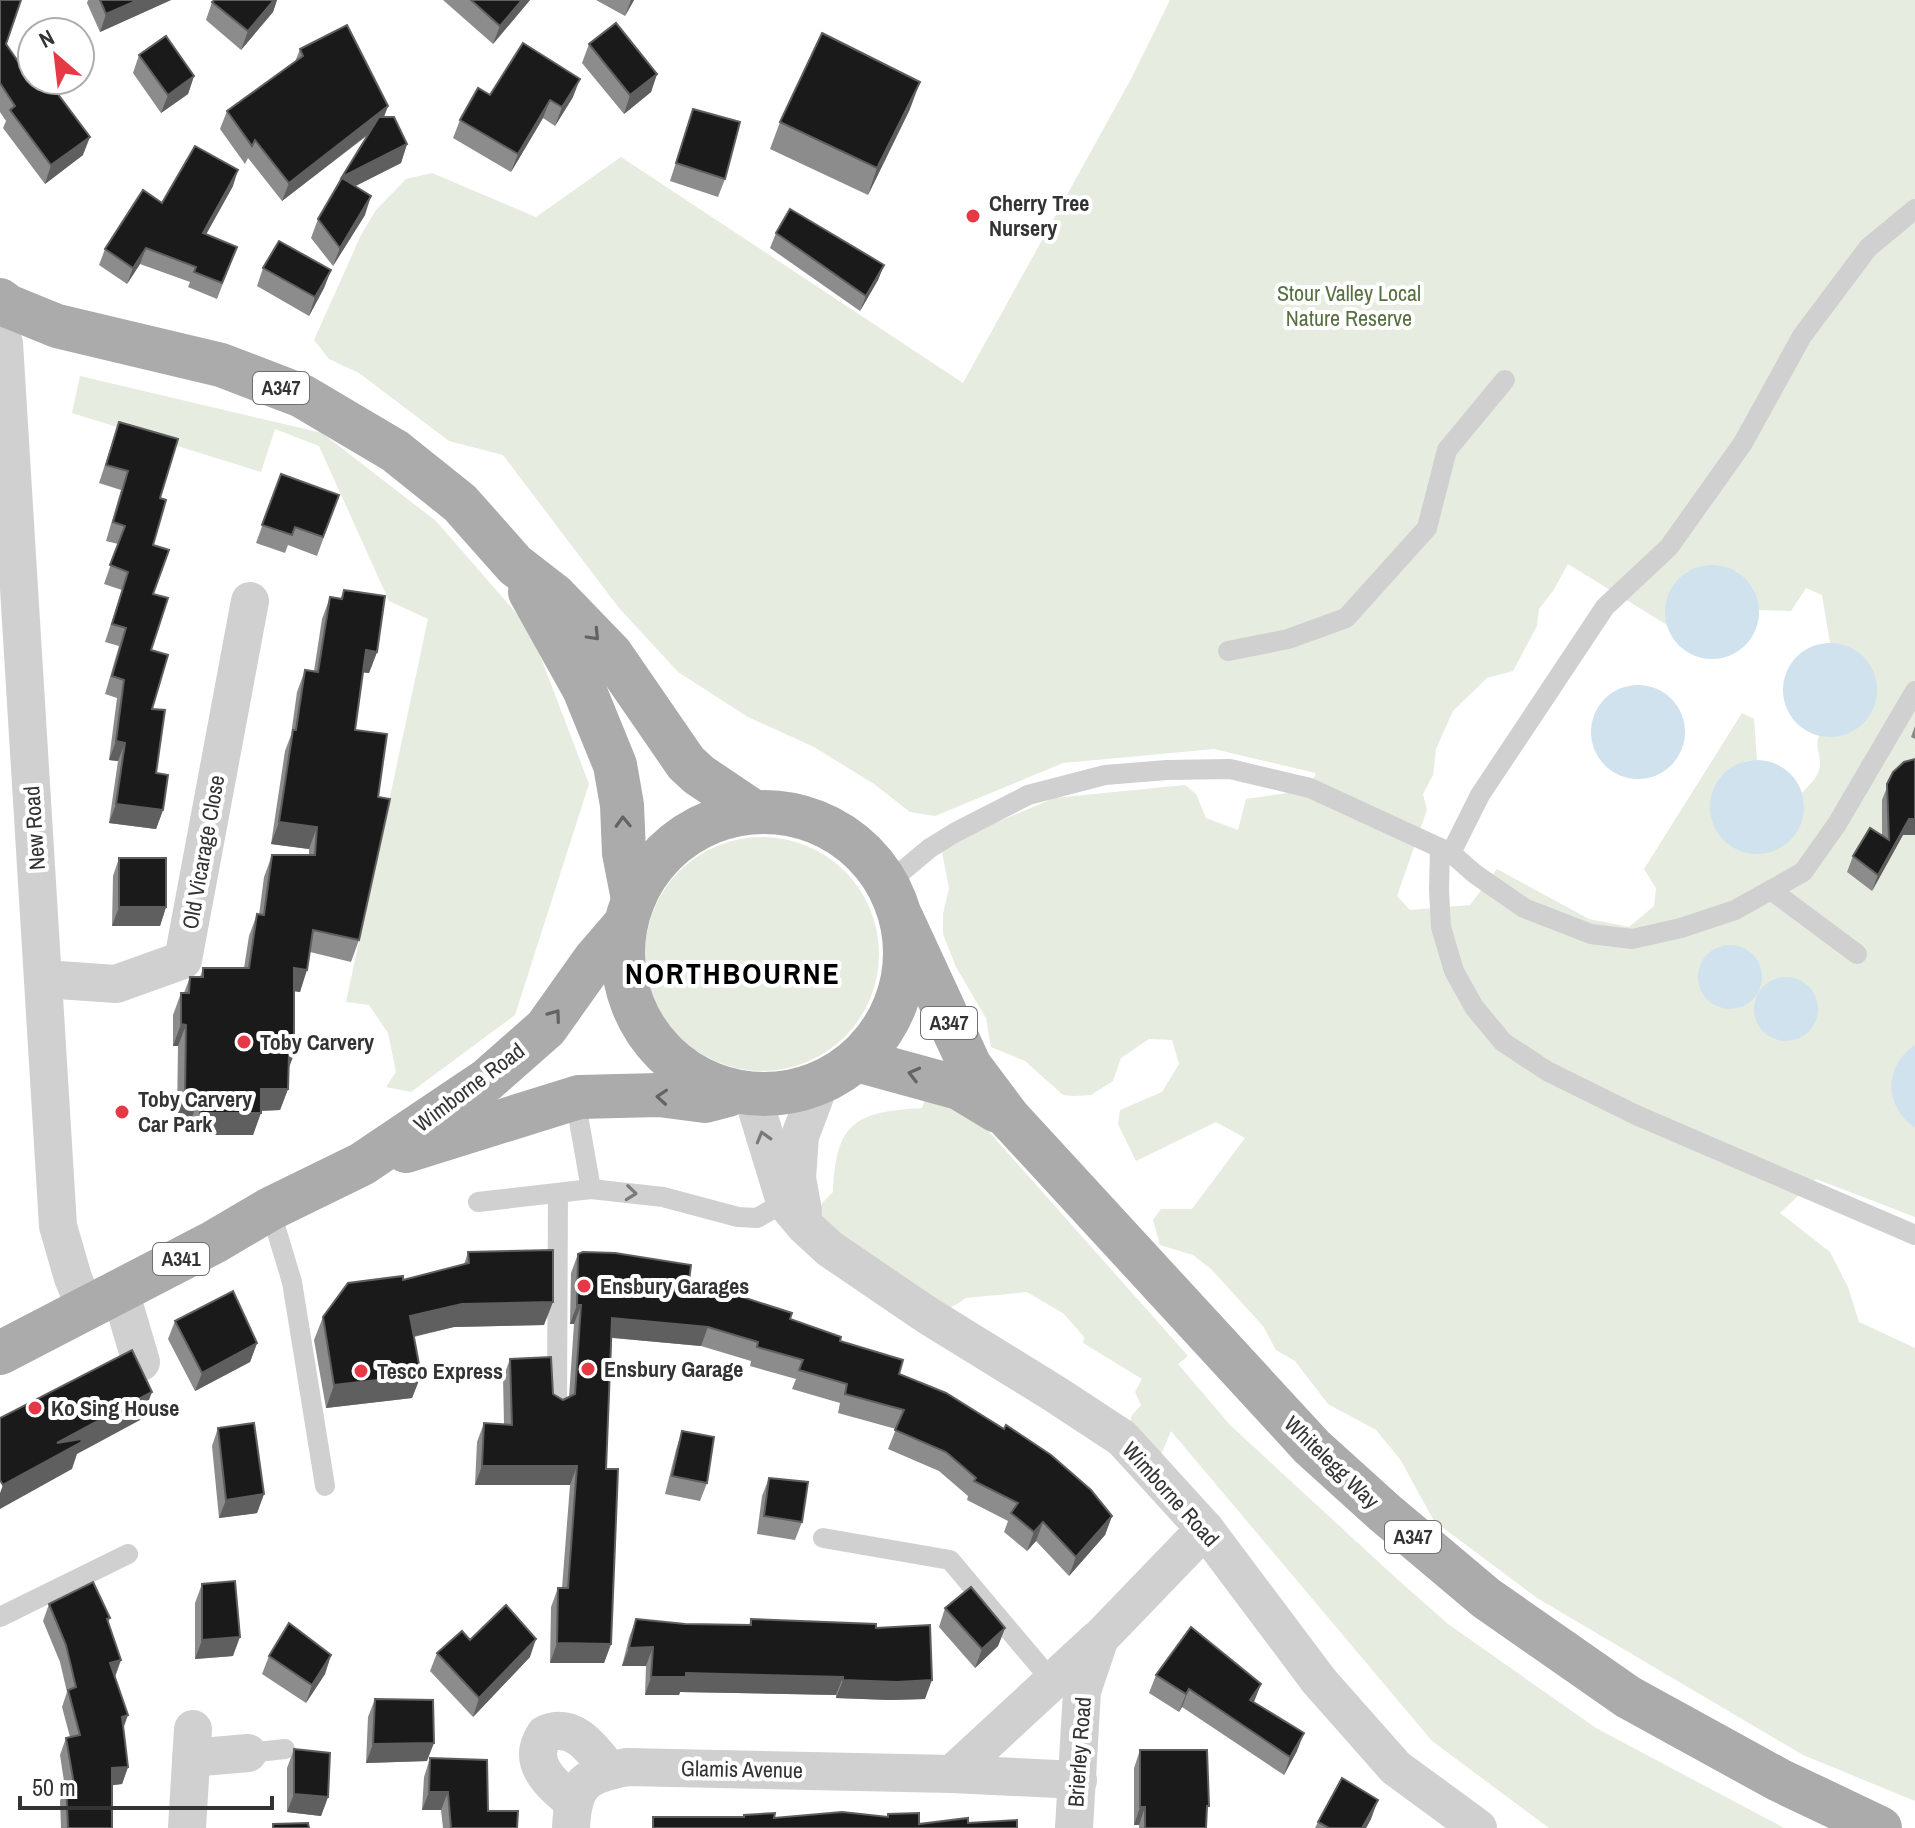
<svg xmlns="http://www.w3.org/2000/svg" width="1915" height="1828" viewBox="0 0 1915 1828" font-family="'Archivo Narrow',sans-serif">
<style>
.green{fill:#e6ecdf;fill-rule:evenodd}
.water{fill:#cfe2ee}
.lines{fill:none;stroke-linecap:round;stroke-linejoin:round}
.service{stroke:#d0d0d0;stroke-width:20}
.minor{stroke:#d0d0d0;stroke-width:38}
.primary{stroke:#ababab;stroke-width:44}
.wall{fill:#8c8c8c}
.shaded-wall{fill:#5f5f5f}
.building{fill:#1a1a1a;stroke:#5f5f5f;stroke-width:2}
.oneway{stroke:#636363}
.oneway2{stroke:#7a7a7a}
.poi-dot{fill:#e63946;stroke:#fff;stroke-width:3}
.labels{text-anchor:middle;stroke-width:8;stroke-linejoin:round;paint-order:stroke}
.shield{fill:#fff;stroke:#707070;stroke-width:2}
.shield-label{font-size:20px;font-weight:bold;fill:#333}
.poi-label{font-size:22px;font-weight:bold;fill:#333;stroke:#fff;text-anchor:start}
.park-label{font-size:22px;fill:#56703f;stroke:#fff}
.street-label{font-size:22px;fill:#333;stroke:#fff}
.district-label{font-size:30px;font-weight:bold;letter-spacing:2px;fill:#000;stroke:#fff}
</style>
<rect width="100%" height="100%" fill="#fff"/>
<g class="green">
<path d="M1170 0H1915V1217L1816 1179 1780 1213 1830 1252 1848 1287 1859 1322 1915 1348V1801L1803 1755 1537 1598 1434 1521 1400 1459 1376 1430 1328 1404 1295 1361 1276 1350 1263 1326 1211 1269 1193 1255 1160 1245 1153 1220 1161 1209H1192L1245 1138 1216 1122 1136 1161 1118 1124 1120 1110 1162 1092 1179 1064 1172 1040 1149 1039 1121 1058 1113 1081 1091 1095 1074 1096 1063 1095 1025 1061 991 1047 986 1018 956 967 943 934V914L949 888 942 852 981 829 1054 798 1185 785 1196 794 1206 818 1238 830 1246 799 1308 790 1316 773 1214 749 1063 763 935 816 910 812 874 784 814 747 748 717 678 672 619 608 503 455 449 441 359 373 329 359 314 340 361 235 376 210 406 179 432 173 536 217 621 157 963 383 1131 79ZM1568 564 1667 625C1663 603 1670 585 1688 571H1736L1753 588 1759 610 1791 611 1806 588 1822 595 1830 643 1853 650 1832 737 1819 736C1815 748 1820 752 1820 764 1820 776 1810 784 1802 793L1804 805 1759 854 1735 848 1745 761 1757 760 1754 719 1742 713 1644 869 1656 888 1654 906 1629 927 1589 919 1497 869 1470 905 1410 910 1397 896 1427 810 1423 794 1433 775 1436 749 1453 711 1487 678 1513 671 1537 626 1539 609 1553 591Z"/>
<polygon points="80,376 322,433 436,521 530,629 589,784 515,1015 411,1092 386,1087 396,1072 388,1033 369,1005 346,1002 428,619 389,601 319,446 275,429 261,472 72,413"/>
<circle cx="762" cy="954" r="117"/>
<path d="M927 1094 982 1124 1188 1356 1178 1364 1230 1425 1397 1579 1448 1624 1596 1728 1784 1828H1549L1432 1741 1171 1431 1161 1455 1129 1426 1132 1415 1141 1405 1135 1392 1142 1379 1083 1343 1084 1337 1064 1314 1027 1292 966 1298 944 1312 876 1272 817 1214 823 1202 833 1192C836 1123 854 1112 922 1108Z"/>
</g>
<g class="water">
<circle cx="1712" cy="612" r="47"/>
<circle cx="1830" cy="690" r="47"/>
<circle cx="1638" cy="732" r="47"/>
<circle cx="1757" cy="807" r="47"/>
<circle cx="1730" cy="977" r="32"/>
<circle cx="1786" cy="1009" r="32"/>
<path d="M1915 1045V1128C1884 1106 1883 1067 1915 1045Z"/>
</g>
<g class="lines">
<g class="service">
<polyline points="1228,651 1288,639 1346,618 1427,528 1447,450 1505,380"/>
<polyline points="1440,848 1439,890 1441,927 1454,971 1474,1007 1503,1042 1547,1071 1636,1115 1915,1235"/>
<polyline points="1451,853 1475,874 1524,908 1591,934 1632,939 1681,928 1735,910 1803,872 1837,824 1915,691"/>
<polyline points="888,883 930,848 956,832 1028,795 1105,775 1167,770 1230,769 1310,788 1451,853 1480,795 1605,607 1669,547 1743,443 1802,336 1868,248 1915,209"/>
<polyline points="1771,890 1857,954"/>
<polyline points="579,1097 579,1121 591,1189 663,1197 738,1217 757,1218 785,1202"/>
<polyline points="478,1202 591,1189"/>
<polyline points="270,1209 292,1282 325,1486"/>
<polyline points="557,1406 558,1193"/>
<polyline points="823,1538 950,1560 1052,1681"/>
<polyline points="0,1617 128,1554"/>
<polyline points="248,1753 285,1749"/>
</g>
<g class="minor">
<polyline points="4,343 58,1226 73,1278 86,1309"/>
<polyline points="44,979 116,984 183,960 250,601"/>
<polyline points="752,1094 785,1202 805,1226 830,1249 927,1315 1055,1394 1122,1438 1205,1529 1319,1681 1396,1768 1478,1828"/>
<polyline points="803,1211 797,1178 800,1136 820,1083"/>
<polyline points="120,1291 141,1362"/>
<polyline points="191,1758 248,1753"/>
<polyline points="952,1774 1097,1640"/>
<path d="M574 1803C553 1785 525 1764 545 1734 574 1721 593 1750 609 1770"/>
<polyline points="187,1828 193,1729"/>
<path d="M571 1828C573 1783 585 1775 627 1767L952 1774 1078 1780"/>
<polyline points="1074,1828 1082,1691 1100,1638 1205,1529"/>
</g>
<g class="primary">
<polyline points="0,300 8,306 57,326 221,365 302,396 395,451 460,503 515,565 555,596 611,654 686,763 699,775 754,812"/>
<polyline points="530,592 584,689 615,765 622,805 624,853 633,899"/>
<circle cx="764" cy="953" r="141"/>
<polyline points="902,919 970,1066 1009,1118 1312,1447 1385,1513 1486,1598 1628,1697 1779,1780 1880,1828"/>
<polyline points="857,1060 959,1088 997,1111"/>
<polyline points="406,1151 579,1097 659,1095 705,1101 728,1095"/>
<polyline points="0,1353 214,1242 270,1209 362,1164 487,1080 546,1028 595,959 626,923"/>
</g>
</g>
<g class="wall">
<polygon points="0,0 6,44 83,155 45,184 3,128 6,121 0,112"/>
<polygon points="88,0 171,0 100,32 87,3"/>
<polygon points="215,0 277,0 273,12 241,50 206,20 212,2"/>
<polygon points="443,0 530,0 493,44"/>
<polygon points="596,0 634,0 625,16"/>
<polygon points="589,44 657,74 651,92 624,114 582,63"/>
<polygon points="300,49 388,106 384,117 407,144 401,163 355,186 365,215 333,266 311,238 318,219 368,135 282,201 248,158 245,164 220,129 227,111 295,62"/>
<polygon points="139,55 194,76 188,94 161,113 133,73"/>
<polygon points="490,95 573,97 555,126 543,118 511,172 453,138 460,120"/>
<polygon points="693,109 725,179 718,197 670,181"/>
<polygon points="910,109 868,195 770,149 780,122"/>
<polygon points="233,186 206,234 237,247 217,299 188,287 190,282 140,264 127,284 99,265 105,249 162,203"/>
<polygon points="776,233 884,265 878,280 860,311 770,248"/>
<polygon points="263,268 331,270 324,288 309,316 257,286"/>
<polygon points="119,422 160,498 153,545 153,594 151,650 152,709 156,773 163,810 156,829 109,823 118,761 109,760 117,698 105,694 119,646 105,642 122,590 104,584 118,544 106,541 121,490 99,483"/>
<polygon points="281,474 339,495 317,556 288,545 285,553 256,543"/>
<polygon points="344,590 377,652 369,673 363,672 355,730 359,940 351,962 310,952 300,992 294,991 294,1054 289,1067 288,1089 280,1110 261,1111 253,1135 192,1135 192,1117 177,1117 178,1046 173,1046 173,1015 181,993 184,993 190,977 200,977 203,968 244,968 249,936 257,914 259,915 264,877 272,855 309,855 309,849 271,844 285,751 291,735 297,692 305,670 314,671 322,619 330,597 341,598"/>
<polygon points="1915,726 1915,739 1911,737"/>
<polygon points="1915,759 1915,835 1903,835 1872,891 1847,872 1853,856 1882,836 1882,800 1893,772"/>
<polygon points="119,858 166,907 160,926 112,926 113,876"/>
<polygon points="468,1252 544,1325 454,1327 414,1337 421,1375 412,1398 326,1408 314,1340 323,1317 403,1280 464,1265"/>
<polygon points="578,1254 689,1281 736,1295 840,1341 899,1374 1112,1516 1105,1535 1069,1576 1036,1541 1027,1551 1004,1532 1008,1521 967,1500 968,1496 939,1471 888,1449 896,1429 838,1413 840,1403 792,1389 796,1379 750,1366 751,1361 701,1346 612,1338 606,1469 611,1644 604,1663 550,1663 551,1607 558,1588 562,1588 570,1485 475,1485 477,1442 484,1423 504,1424 503,1378 510,1359 553,1394 563,1400 569,1397 574,1324 570,1324 571,1273"/>
<polygon points="175,1321 257,1343 250,1362 195,1391 168,1339"/>
<polygon points="218,1428 264,1494 257,1513 219,1518 212,1446"/>
<polygon points="682,1431 707,1483 700,1501 665,1494 676,1450"/>
<polygon points="769,1478 802,1522 795,1540 757,1534 762,1496"/>
<polygon points="202,1584 233,1656 195,1659 195,1603"/>
<polygon points="49,1604 110,1618 108,1623 128,1767 122,1784 112,1785 112,1828 61,1828 60,1801 65,1788 60,1755 66,1738 70,1737 62,1707 67,1692 60,1662 43,1621"/>
<polygon points="945,1608 1005,1628 998,1646 975,1668 939,1627"/>
<polygon points="636,1619 685,1624 749,1625 751,1619 876,1628 925,1699 890,1700 836,1698 836,1695 680,1692 679,1695 645,1695 646,1666 622,1666 629,1638"/>
<polygon points="470,1640 530,1657 473,1717 430,1671 437,1653"/>
<polygon points="331,1655 325,1674 306,1703 262,1674 269,1656"/>
<polygon points="1156,1675 1254,1702 1297,1751 1284,1775 1182,1707 1179,1712 1149,1693"/>
<polygon points="375,1699 427,1761 366,1763 368,1717"/>
<polygon points="294,1749 328,1797 321,1816 287,1812 287,1768"/>
<polygon points="1140,1750 1207,1812 1206,1828 1139,1828 1139,1825 1134,1825 1134,1768"/>
<polygon points="430,1758 488,1811 517,1828 443,1828 441,1810 422,1810 424,1777"/>
<polygon points="1371,1819 1366,1828 1315,1828 1318,1822"/>
</g>
<g class="shaded-wall">
<polygon points="138,0 171,0 100,32 106,14"/>
<polygon points="274,0 277,0 273,12 241,50 248,31"/>
<polygon points="522,0 530,0 493,44 500,26"/>
<polygon points="631,0 634,0 625,16"/>
<polygon points="657,74 651,92 624,114 630,95"/>
<polygon points="194,76 188,94 161,113 168,95"/>
<polygon points="580,79 573,97 555,126 562,107"/>
<polygon points="920,82 910,109 868,195 877,168"/>
<polygon points="550,100 543,118 511,172 518,154"/>
<polygon points="388,106 381,124 282,201 289,183"/>
<polygon points="90,137 83,155 45,184 51,165"/>
<polygon points="407,144 401,163 336,196 342,177"/>
<polygon points="238,170 233,186 198,249 203,233"/>
<polygon points="371,196 365,215 333,266 340,248"/>
<polygon points="146,248 140,264 127,284 133,268"/>
<polygon points="884,265 878,280 860,311 866,296"/>
<polygon points="331,270 324,288 309,316 315,297"/>
<polygon points="366,650 377,652 369,673 358,672"/>
<polygon points="116,741 125,743 118,761 109,760"/>
<polygon points="116,804 163,810 156,829 109,823"/>
<polygon points="1909,819 1915,819 1915,835 1903,835 1872,891 1878,875"/>
<polygon points="279,822 317,827 309,849 271,844"/>
<polygon points="119,907 166,907 160,926 112,926"/>
<polygon points="294,968 307,970 300,992 286,990"/>
<polygon points="181,1024 186,1025 178,1046 173,1046"/>
<polygon points="289,1054 294,1054 286,1075"/>
<polygon points="261,1089 288,1089 280,1110 253,1111"/>
<polygon points="185,1095 200,1095 192,1117 177,1117"/>
<polygon points="200,1113 261,1113 253,1135 192,1135"/>
<polygon points="553,1302 544,1325 454,1327 402,1339 410,1316 462,1304"/>
<polygon points="577,1305 581,1305 574,1324 570,1324"/>
<polygon points="612,1318 708,1327 701,1346 605,1337"/>
<polygon points="257,1343 250,1362 195,1391 202,1373"/>
<polygon points="421,1375 412,1398 326,1408 334,1385"/>
<polygon points="152,1392 142,1419 77,1454 72,1469 0,1509 0,1493 3,1485 57,1443"/>
<polygon points="482,1466 577,1466 570,1485 475,1485"/>
<polygon points="264,1494 257,1513 219,1518 226,1500"/>
<polygon points="1112,1516 1105,1535 1069,1576 1076,1557"/>
<polygon points="1043,1522 1036,1541 1027,1551 1034,1532"/>
<polygon points="1005,1628 998,1646 975,1668 982,1649"/>
<polygon points="240,1637 233,1656 195,1659 202,1640"/>
<polygon points="536,1639 530,1657 473,1717 479,1698"/>
<polygon points="557,1643 611,1644 604,1663 550,1663"/>
<polygon points="653,1647 646,1666 622,1666 629,1648"/>
<polygon points="331,1655 325,1674 306,1703 312,1685"/>
<polygon points="121,1660 115,1677 110,1663"/>
<polygon points="686,1673 843,1677 836,1695 680,1692 679,1695 645,1695 651,1677"/>
<polygon points="843,1680 932,1680 925,1699 890,1700 836,1698"/>
<polygon points="1261,1684 1254,1702 1250,1700"/>
<polygon points="1189,1689 1182,1707 1179,1712 1186,1694"/>
<polygon points="128,1715 122,1732 122,1717"/>
<polygon points="1304,1733 1297,1751 1284,1775 1290,1757"/>
<polygon points="434,1743 427,1761 366,1763 373,1744"/>
<polygon points="128,1767 122,1784 106,1786 112,1768"/>
<polygon points="429,1792 448,1792 441,1810 422,1810"/>
<polygon points="294,1794 328,1797 321,1816 287,1812"/>
<polygon points="1378,1800 1371,1819 1366,1828 1362,1828"/>
<polygon points="1140,1807 1145,1807 1139,1825 1134,1825"/>
</g>
<g class="building">
<polygon points="0,0 21,0 6,44 37,89 48,81 90,137 51,165 10,110 15,106 0,83"/>
<polygon points="100,0 138,0 106,14"/>
<polygon points="215,0 274,0 248,31 212,2"/>
<polygon points="471,0 522,0 500,26"/>
<polygon points="616,23 657,74 630,95 589,44"/>
<polygon points="347,25 388,106 289,183 255,140 252,146 227,111 303,56 300,49"/>
<polygon points="822,33 920,82 877,168 780,122"/>
<polygon points="166,36 194,76 168,95 139,55"/>
<polygon points="523,43 580,79 562,107 550,100 518,154 460,120 478,88 490,95"/>
<polygon points="693,109 740,122 725,179 676,163"/>
<polygon points="379,117 394,117 407,144 342,177"/>
<polygon points="195,146 238,170 203,233 237,247 222,283 194,272 196,267 146,248 133,268 105,249 143,190 162,203"/>
<polygon points="342,178 371,196 340,248 318,219"/>
<polygon points="790,209 884,265 866,296 776,233"/>
<polygon points="279,241 331,270 315,297 263,268"/>
<polygon points="119,422 178,439 160,498 166,500 153,545 169,550 153,594 168,598 151,650 168,655 152,709 165,710 156,773 168,775 163,810 116,804 125,743 116,741 124,680 112,676 126,628 112,624 128,572 110,565 125,526 113,522 128,471 106,465"/>
<polygon points="281,474 339,495 323,537 295,527 292,535 262,525"/>
<polygon points="344,590 385,596 377,652 366,650 355,730 387,734 378,797 390,799 359,940 313,930 307,970 294,968 294,1054 289,1054 288,1089 261,1089 261,1113 200,1113 200,1095 185,1095 186,1025 181,1024 181,993 189,993 190,977 203,977 203,968 249,968 257,914 264,915 272,855 315,855 317,827 279,822 293,730 296,730 305,670 318,672 330,597 342,599"/>
<polygon points="1915,759 1915,819 1909,819 1878,875 1853,856 1870,828 1889,840 1887,784 1893,772 1904,762"/>
<rect x="119" y="858" width="47" height="49"/>
<polygon points="553,1250 553,1302 462,1304 410,1316 421,1375 334,1385 323,1317 348,1283 403,1276 403,1280 469,1263 468,1252"/>
<polygon points="583,1252 615,1253 691,1265 689,1281 737,1287 736,1295 792,1313 790,1319 841,1337 840,1341 903,1360 899,1374 946,1393 1004,1429 1006,1425 1051,1455 1091,1490 1112,1516 1076,1557 1043,1522 1034,1532 1011,1513 1018,1503 974,1481 976,1478 946,1452 895,1430 904,1410 845,1394 847,1384 799,1370 803,1360 757,1347 758,1342 708,1327 612,1318 606,1469 618,1469 611,1644 557,1643 558,1588 568,1588 577,1466 482,1466 484,1423 512,1425 510,1359 551,1357 553,1394 563,1400 575,1394 581,1305 577,1305 578,1254"/>
<polygon points="233,1291 257,1343 202,1373 175,1321"/>
<polygon points="132,1350 152,1392 57,1443 81,1439 82,1442 3,1485 0,1480 0,1418"/>
<polygon points="254,1423 264,1494 226,1500 218,1428"/>
<polygon points="682,1431 714,1437 707,1483 672,1476"/>
<polygon points="769,1478 808,1482 802,1522 764,1516"/>
<polygon points="235,1581 240,1637 202,1640 202,1584"/>
<polygon points="93,1582 110,1618 107,1619 121,1660 110,1663 128,1715 122,1717 128,1767 112,1768 112,1828 68,1828 66,1784 74,1784 66,1738 80,1735 68,1690 76,1687 66,1645 49,1604"/>
<polygon points="971,1587 1005,1628 982,1649 945,1608"/>
<polygon points="506,1605 536,1639 479,1698 437,1653 462,1631 470,1640"/>
<polygon points="636,1619 685,1624 751,1625 751,1619 876,1624 876,1628 930,1625 932,1680 897,1682 843,1680 843,1677 686,1673 686,1677 651,1677 653,1647 629,1648"/>
<polygon points="289,1623 331,1655 312,1685 269,1656"/>
<polygon points="1191,1627 1261,1684 1250,1700 1304,1733 1290,1757 1189,1689 1186,1694 1156,1675"/>
<polygon points="375,1699 433,1700 434,1743 373,1744"/>
<polygon points="294,1749 330,1753 328,1797 294,1794"/>
<polygon points="1140,1750 1207,1750 1209,1806 1207,1806 1206,1828 1145,1828 1145,1807 1140,1807"/>
<polygon points="430,1758 487,1760 488,1811 518,1811 517,1828 451,1828 448,1792 429,1792"/>
<polygon points="1342,1778 1378,1800 1362,1828 1329,1828 1318,1822"/>
<polygon points="842,1812 888,1817 888,1814 919,1813 919,1824 968,1818 968,1823 1017,1820 1017,1828 653,1828 653,1817 744,1817 744,1815 775,1813 774,1818"/>
<polygon points="308,1823 309,1828 273,1828 273,1824"/>
</g>
<defs><path id="oneway-chevron" d="M-2-3.5L2.5 0L-2 3.5" fill="none" stroke-width="1.6" stroke-linecap="round" stroke-linejoin="round" transform="scale(2)"/></defs>
<g class="oneway">
<use href="#oneway-chevron" transform="translate(594 635) rotate(46)"/>
<use href="#oneway-chevron" transform="translate(623 822) rotate(-92)"/>
<use href="#oneway-chevron" transform="translate(555 1015) rotate(-54)"/>
<use href="#oneway-chevron" transform="translate(914 1074) rotate(-166)"/>
<use href="#oneway-chevron" transform="translate(662 1097) rotate(-176)"/>
</g>
<g class="oneway2">
<use href="#oneway-chevron" transform="translate(763 1137) rotate(-106)"/>
<use href="#oneway-chevron" transform="translate(631 1193) rotate(6)"/>
</g>
<g class="poi-dot">
<circle cx="973" cy="216" r="8"/>
<circle cx="244" cy="1042" r="8"/>
<circle cx="122" cy="1112" r="8"/>
<circle cx="584" cy="1286" r="8"/>
<circle cx="588" cy="1369" r="8"/>
<circle cx="361" cy="1371" r="8"/>
<circle cx="35" cy="1408" r="8"/>
</g>
<g class="labels">
<g class="shield">
<rect x="253" y="372" width="56" height="32" rx="6"/>
<rect x="921" y="1007" width="56" height="32" rx="6"/>
<rect x="153" y="1243" width="56" height="32" rx="6"/>
<rect x="1385" y="1521" width="56" height="32" rx="6"/>
</g>
<g class="shield-label">
<text x="281" y="395">A347</text>
<text x="949" y="1030">A347</text>
<text x="181" y="1266">A341</text>
<text x="1413" y="1544">A347</text>
</g>
<g class="poi-label">
<text x="989" y="211">Cherry Tree<tspan x="989" dy="25">Nursery</tspan></text>
<text x="260" y="1050">Toby Carvery</text>
<text x="138" y="1107">Toby Carvery<tspan x="138" dy="25">Car Park</tspan></text>
<text x="600" y="1294">Ensbury Garages</text>
<text x="604" y="1377">Ensbury Garage</text>
<text x="377" y="1379">Tesco Express</text>
<text x="51" y="1416">Ko Sing House</text>
</g>
<g class="park-label">
<text x="1349" y="301">Stour Valley Local<tspan x="1349" dy="25">Nature Reserve</tspan></text>
</g>
<g class="street-label">
<text transform="translate(34 828) rotate(-94)" y="8">New Road</text>
<text transform="translate(203 852) rotate(-80)" y="8">Old Vicarage Close</text>
<text transform="translate(469 1087) rotate(-37)" y="8">Wimborne Road</text>
<text transform="translate(1332 1462) rotate(44)" y="8">Whitelegg Way</text>
<text transform="translate(1171 1494) rotate(48)" y="8">Wimborne Road</text>
<text transform="translate(1079 1752) rotate(-86)" y="8">Brierley Road</text>
<text transform="translate(742 1769) rotate(1)" y="8">Glamis Avenue</text>
</g>
<g class="district-label">
<text x="733" y="984">NORTHBOURNE</text>
</g>
</g>
<g transform="translate(56 56) rotate(332)"><circle r="38" fill="#ffffff" stroke="#adadad" stroke-width="2"/>
<path d="M0-6L14 30L0 20L-14 30Z" fill="#e63946"/>
<text y="-12" font-size="22" font-weight="bold" text-anchor="middle" fill="#333333">N</text>
</g>
<path d="M20 1796v12h252v-12" fill="none" stroke="#333333" stroke-width="4"/>
<text x="32" y="1796" font-size="24" fill="#333333" stroke="#ffffff" stroke-width="6" paint-order="stroke">50 m</text>
</svg>
